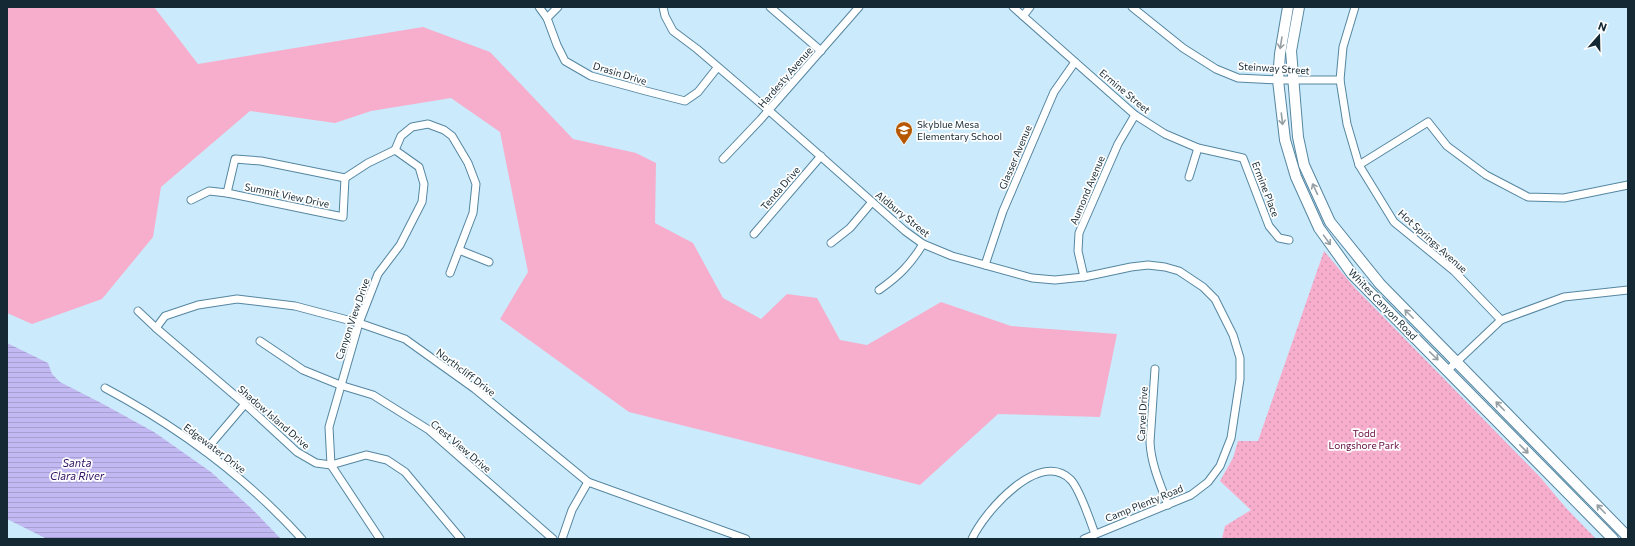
<svg xmlns="http://www.w3.org/2000/svg" width="1635" height="546" viewBox="0 0 1635 546" font-family="Commissioner,sans-serif">
<style>
.grass{fill:#f7aecc}
.park{fill:url(#park-dots)}
.water{fill:url(#water-rules)}
.lines{fill:none;stroke-linecap:round;stroke-linejoin:round}
.minor-casing{stroke:#5586a1;stroke-width:9}
.secondary-casing{stroke:#5586a1;stroke-width:12}
.minor{stroke:#fff;stroke-width:7}
.secondary{stroke:#fff;stroke-width:10}
.oneway{stroke:#969fa4}
.labels{text-anchor:middle;stroke-width:3.5;stroke-linejoin:round;paint-order:stroke}
.street-label{font-size:10px;fill:#152934;stroke:#fff}
.poi-label{font-size:10px;fill:#152934;stroke:#fff;text-anchor:start}
.park-label{font-size:10px;fill:#65073d;stroke:#fff}
.water-label{font-size:11px;font-style:italic;fill:#301163;stroke:#fff}
</style>
<defs>
<pattern id="park-dots" width="8" height="8" patternUnits="userSpaceOnUse"><rect width="8" height="8" fill="#f7aecc"/><path d="M2 2h.1M6 6h.1" fill="none" stroke="#d396b0" stroke-width="1.8" stroke-linecap="round"/></pattern>
<pattern id="water-rules" width="6" height="5" patternUnits="userSpaceOnUse"><rect width="6" height="5" fill="#c3b9f2"/><path d="M0 2.5h6" fill="none" stroke="#a79fd0"/></pattern>
</defs>
<rect width="100%" height="100%" fill="#cbeafb"/>
<polygon class="grass" points="7,7 154,7 198,64 423,27 490,52 573,139 636,153 656,163 655,223 693,243 723,298 761,319 787,294 817,298 840,340 867,345 941,302 1011,326 1117,334 1100,417 998,414 920,485 629,412 500,319 528,272 500,132 451,98 371,111 335,123 250,111 161,187 153,237 102,299 32,324 7,313"/>
<polygon class="park" points="1324,251 1355,288 1540,477 1566,508 1596,539 1222,539 1225,526 1251,510 1220,481 1233,458 1238,441 1258,441"/>
<polygon class="water" points="7,343 48,363 52,374 60,382 103,404 154,432 211,472 252,509 281,539 47,539 7,519"/>
<g class="lines">
<g class="minor-casing">
<g id="minor">
<polyline points="539,7 547,18 557,45 565,61 591,76 646,91 685,101 698,92 717,68"/>
<polyline points="663,7 665,16 673,31 697,49 774,115 905,231 923,244 952,256 1032,278 1055,280 1084,277 1131,267 1148,265 1165,267 1179,271 1203,287 1215,299 1233,335 1240,358 1240,379 1231,438 1220,466 1208,482 1191,495 1084,539"/>
<polyline points="770,7 821,51"/>
<polyline points="1013,7 1135,115 1165,134 1198,148 1243,158 1269,226 1279,238 1289,240"/>
<polyline points="1132,7 1183,48 1216,69 1238,78 1278,80 1340,80"/>
<polyline points="1355,7 1343,47 1340,80 1347,124 1359,165 1394,222 1454,271 1501,320"/>
<polyline points="1023,16 1030,7"/>
<polyline points="547,18 558,7"/>
<polyline points="395,150 401,136 412,127 428,124 444,130 452,136 468,163 476,184 473,213 450,273"/>
<polyline points="723,159 761,119 859,7"/>
<polyline points="1359,165 1428,122 1447,146 1486,175 1528,197 1564,198 1628,185"/>
<polyline points="1189,177 1198,148"/>
<polyline points="227,193 235,159 261,161 345,178 368,163 395,150 419,167 424,184 422,202 400,245 378,274 359,323 329,427 331,465 380,539"/>
<polyline points="191,200 209,191 227,193 343,217 345,178"/>
<polyline points="754,234 821,156"/>
<polyline points="831,243 850,228 872,202"/>
<polyline points="459,250 489,262"/>
<polyline points="985,265 1003,211 1054,92 1075,62"/>
<polyline points="1084,277 1078,251 1079,233 1118,144 1135,115"/>
<path d="M879 290C899 276 910 265 923 244"/>
<polyline points="138,311 156,328 245,404 297,452 316,463 331,465 366,455 387,460 405,472 461,539"/>
<polyline points="156,328 165,316 198,305 237,299 295,306 359,323 405,339 475,389 588,482 746,539"/>
<polyline points="260,341 303,370 340,385 373,395 429,430 553,539"/>
<path d="M1155 369 1150 442C1151 464 1160 484 1168 505"/>
<polyline points="1448,370 1501,320 1564,297 1628,290"/>
<path d="M105 388C178 427 246 477 302 539"/>
<polyline points="205,451 245,404"/>
<polyline points="562,539 572,510 588,482"/>
<path d="M972 539C984 512 1040 448 1071 480 1080 490 1090 520 1095 534"/>
</g>
</g>
<g class="secondary-casing">
<g id="secondary">
<polyline points="1288,7 1280,54 1278,80 1285,140 1296,177 1319,228 1352,274 1613,539"/>
<polyline points="1299,7 1291,51 1298,137 1304,165 1330,222 1380,284 1628,537"/>
</g>
</g>
<use href="#minor" class="minor"/>
<use href="#secondary" class="secondary"/>
</g>
<defs><path id="oneway-shaft" d="M-6 0H5M1.5-3L5.5 0L1.5 3" fill="none" stroke-width="1.6" stroke-linecap="round" stroke-linejoin="round"/></defs>
<g class="oneway">
<use href="#oneway-shaft" transform="translate(1281 43) rotate(99)"/>
<use href="#oneway-shaft" transform="translate(1282 119) rotate(83)"/>
<use href="#oneway-shaft" transform="translate(1315 189) rotate(-115)"/>
<use href="#oneway-shaft" transform="translate(1327 240) rotate(54)"/>
<use href="#oneway-shaft" transform="translate(1409 314) rotate(-135)"/>
<use href="#oneway-shaft" transform="translate(1434 356) rotate(44)"/>
<use href="#oneway-shaft" transform="translate(1500 406) rotate(-134)"/>
<use href="#oneway-shaft" transform="translate(1524 449) rotate(45)"/>
<use href="#oneway-shaft" transform="translate(1601 509) rotate(-134)"/>
</g>
<defs>
<g id="school-pin" transform="scale(0.9)"><path d="M0 17L-7.5 6A9.5 9.5 0 1 1 7.5 6Z" fill="#b55800" stroke="#fff"/><path d="M0-5L7-2L0 1L-7-2ZM-4 1L0 2.5L4 1V4Q0 6-4 4Z" fill="#fff"/></g>
</defs>
<g fill-rule="evenodd">
<use href="#school-pin" x="904" y="130"/>
</g>
<g class="labels">
<g class="street-label">
<text transform="translate(1274 68) rotate(4)" y="4">Steinway Street</text>
<text transform="translate(620 73) rotate(17)" y="4">Drasin Drive</text>
<text transform="translate(785 77) rotate(-49)" y="4">Hardesty Avenue</text>
<text transform="translate(1125 91) rotate(40)" y="4">Ermine Street</text>
<text transform="translate(1015 157) rotate(-67)" y="4">Glasser Avenue</text>
<text transform="translate(780 188) rotate(-49)" y="4">Tenda Drive</text>
<text transform="translate(1266 189) rotate(69)" y="4">Ermine Place</text>
<text transform="translate(1087 190) rotate(-67)" y="4">Aumond Avenue</text>
<text transform="translate(287 195) rotate(12)" y="4">Summit View Drive</text>
<text transform="translate(903 214) rotate(39)" y="4">Aldbury Street</text>
<text transform="translate(1433 241) rotate(42)" y="4">Hot Springs Avenue</text>
<text transform="translate(1383 304) rotate(46)" y="4">Whites Canyon Road</text>
<text transform="translate(352 319) rotate(-71)" y="4">Canyon View Drive</text>
<text transform="translate(466 372) rotate(37)" y="4">Northcliff Drive</text>
<text transform="translate(1142 414) rotate(-87)" y="4">Carvel Drive</text>
<text transform="translate(274 417) rotate(41)" y="4">Shadow Island Drive</text>
<text transform="translate(461 446) rotate(40)" y="4">Crest View Drive</text>
<text transform="translate(215 448) rotate(37)" y="4">Edgewater Drive</text>
<text transform="translate(1144 503) rotate(-22)" y="4">Camp Plenty Road</text>
</g>
<g class="poi-label">
<text x="917" y="128">Skyblue Mesa<tspan x="917" dy="12">Elementary School</tspan></text>
</g>
<g class="park-label">
<text x="1364" y="437">Todd<tspan x="1364" dy="12">Longshore Park</tspan></text>
</g>
<g class="water-label">
<text x="77" y="467">Santa<tspan x="77" dy="13">Clara River</tspan></text>
</g>
</g>
<rect width="1635" height="546" fill="none" stroke="#152934" stroke-width="16"/>
<g transform="translate(1599 36) rotate(20)" stroke="#ffffff" stroke-width="3" paint-order="stroke">
<path d="M0-3L7 15L0 10L-7 15Z" fill="#152934"/>
<text y="-6" font-size="11" font-weight="bold" text-anchor="middle" fill="#152934">N</text>
</g>
</svg>
